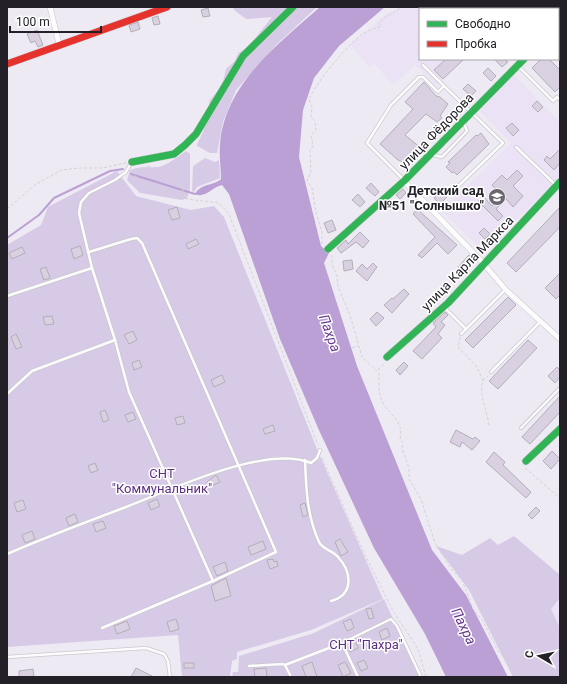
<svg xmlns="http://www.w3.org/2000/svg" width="567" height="684" viewBox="0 0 567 684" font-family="Roboto,sans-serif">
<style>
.built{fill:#ebe3f5}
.green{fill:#d7cae6}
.water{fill:#baa0d4}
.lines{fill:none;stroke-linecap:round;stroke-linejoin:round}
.stream{stroke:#baa0d4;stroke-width:2}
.building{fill:#d9d0e2;stroke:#b2afb6}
.lane-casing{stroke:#cac7ce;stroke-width:4}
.street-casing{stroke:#cac7ce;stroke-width:6}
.fast-casing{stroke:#cac7ce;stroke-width:8}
.jam-casing{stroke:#cac7ce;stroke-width:8}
.path{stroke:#d4d2d5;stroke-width:1;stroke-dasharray:3 2;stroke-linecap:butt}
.lane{stroke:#fcfcfd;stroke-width:2.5}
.street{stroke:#fcfcfd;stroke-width:5}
.fast{stroke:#30b455;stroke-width:7}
.jam{stroke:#e5322d;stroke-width:7}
.labels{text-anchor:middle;stroke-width:3;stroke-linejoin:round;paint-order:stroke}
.street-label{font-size:13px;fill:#232127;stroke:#fff}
.poi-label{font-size:13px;font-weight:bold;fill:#232127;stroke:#fff;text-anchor:end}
.park-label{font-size:13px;fill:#5d2f83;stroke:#fff}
.water-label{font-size:14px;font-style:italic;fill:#66398d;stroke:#fff}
</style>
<rect width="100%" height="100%" fill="#eeeaf3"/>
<g class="built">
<polygon points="400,7 459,7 460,9 420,9 420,59 464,59 436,85 415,65 393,85 374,63 369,67 350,44 389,12"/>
<polygon points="514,75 560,122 560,177 555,183 533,162 553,184 484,252 441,211 511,143 479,111"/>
<polygon points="560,598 560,628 551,609"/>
</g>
<g class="green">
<path d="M233 7H317L276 45 236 90 223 122 217 153H210L197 146C198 140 200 139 202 134 206 126 210 110 209 101L222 86 226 69 235 61 238 53 248 47 272 17 246 19 234 10Z"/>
<path d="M186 151 190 154V189L187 198 182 200 140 193 127 180 130 170C140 166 148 168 158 167 168 165 177 157 186 151Z"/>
<polygon points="205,158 215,162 219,160 220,178 197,187 194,192 192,191 193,166"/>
<polygon points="117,171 136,196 191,210 214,206 224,217 317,449 383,599 311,630 237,652 237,659 232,661 230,677 182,677 178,635 7,647 7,245 41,225 48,207"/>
<polygon points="514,536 560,575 560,598 551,609 560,628 560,677 513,677 469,590 436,546 462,555 490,538 498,545"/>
<polygon points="384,599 419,677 232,677 233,672 238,672 239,656 314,633"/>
</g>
<path class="water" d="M320 7H385L339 46 314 78 303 110 299 157 321 246 329 253 324 263 357 366 432 550 466 595 508 677H446L425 634 374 548 318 428 280 339 229 194 222 185C212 187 205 199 195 194 201 183 214 186 221 179 221 168 219 156 220 145 224 85 278 44 320 7Z"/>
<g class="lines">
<g class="stream">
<polyline points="131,174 195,194"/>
<polyline points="7,238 39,215 54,198 110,171 123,169"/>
</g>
</g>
<g class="building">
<polygon points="208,8 210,16 203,17 201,10"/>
<polygon points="158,16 160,24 154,25 152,18"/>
<polygon points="138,22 140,29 131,32 129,25"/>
<polygon points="37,30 43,45 38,47 35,41 31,43 27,34"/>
<polygon points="446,59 464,59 443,79 434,70"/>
<polygon points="494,59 504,59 508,62 502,67"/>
<polygon points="541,59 549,59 560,70 560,87 555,92 532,68"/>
<polygon points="488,68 496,76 491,81 483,73"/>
<polygon points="424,82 436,96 440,97 448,104 440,116 442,118 437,122 426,114 405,135 421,148 409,167 405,163 398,160 380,144 413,109 405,102"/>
<polygon points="468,84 476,91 471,96 463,89"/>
<polygon points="537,101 543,107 538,112 532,106"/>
<polygon points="512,123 519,130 513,136 506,128"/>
<polygon points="481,133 489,144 457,175 454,172 452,173 446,167 450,163 448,162 476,135 477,136"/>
<polygon points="560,149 560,163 554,170 544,160 547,156 550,159"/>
<polygon points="517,170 523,176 513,186 523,196 513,207 506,199 496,209 503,216 498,221 478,201 483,196 492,206 502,196 492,185 502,175 507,180"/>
<polygon points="371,183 379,192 375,196 366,188"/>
<polygon points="403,189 406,193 400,199 396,195"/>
<polygon points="440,191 447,197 440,204 434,198"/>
<polygon points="358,194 365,202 360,207 352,200"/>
<polygon points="177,207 180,218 172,220 168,210"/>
<polygon points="560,207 560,227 516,272 507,263"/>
<polygon points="417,209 457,245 448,254 437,243 422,258 418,255 435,237 413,214"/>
<polygon points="332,220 336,230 328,233 324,223"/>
<polygon points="484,228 490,234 485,239 479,233"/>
<polygon points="360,232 369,241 363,248 356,242 341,253 337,248 346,240 348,244"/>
<polygon points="196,239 199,244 188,249 186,244"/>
<polygon points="80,246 83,255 74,259 71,249"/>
<polygon points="22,247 25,253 12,259 9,253"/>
<polygon points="469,255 475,260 463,272 458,267"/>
<polygon points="352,260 353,269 344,271 343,261"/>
<polygon points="373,263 377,267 367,281 356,271 362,264 367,269"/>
<polygon points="46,267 50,278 44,280 40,269"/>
<polygon points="560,273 560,295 556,299 545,288"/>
<polygon points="404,289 409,294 392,313 384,305 392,298 393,299"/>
<polygon points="508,297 516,305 473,348 465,340"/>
<polygon points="377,312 384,318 376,326 370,319"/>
<polygon points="445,312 448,315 441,322 445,325 438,334 442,338 422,359 413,351 436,327 433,323"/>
<polygon points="52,316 54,324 45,325 43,317"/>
<polygon points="133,331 137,340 129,344 124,335"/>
<polygon points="16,334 22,347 16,349 11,337"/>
<polygon points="528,340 537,348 498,389 489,381"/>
<polygon points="139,360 142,367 134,370 132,363"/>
<polygon points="404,362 408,366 400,375 396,370"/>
<polygon points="557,367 560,370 560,377 555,383 548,376"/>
<polygon points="222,375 225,382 214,387 211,380"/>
<polygon points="560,396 560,412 530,444 522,437"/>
<polygon points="105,410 109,420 103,422 100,412"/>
<polygon points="133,412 136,419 128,422 125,415"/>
<polygon points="183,416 185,423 177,425 175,418"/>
<polygon points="273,425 275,431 265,434 263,429"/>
<polygon points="456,430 473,439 475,437 480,441 472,450 462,442 460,447 450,442"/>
<polygon points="552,451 560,459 551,469 543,461"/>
<polygon points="494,452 505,462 503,465 531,492 526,498 486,462"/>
<polygon points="95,463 98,470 91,473 88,466"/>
<polygon points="216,475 220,482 209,487 207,482"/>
<polygon points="157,499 160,506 151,510 148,503"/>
<polygon points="23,500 26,509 17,512 14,503"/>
<polygon points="305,503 308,515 303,517 300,505"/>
<polygon points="536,507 540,511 532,519 528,515"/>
<polygon points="75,514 78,522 69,526 66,518"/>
<polygon points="103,521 106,528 96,532 93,524"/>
<polygon points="32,531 35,539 25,543 22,535"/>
<polygon points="340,539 348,552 341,556 335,542"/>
<polygon points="263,541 266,549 251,555 248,547"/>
<polygon points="273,559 274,562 277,561 278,566 270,569 267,560"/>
<polygon points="225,562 228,571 217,576 213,567"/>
<polygon points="226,578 231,596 215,601 211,586"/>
<polygon points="371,608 374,618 369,619 366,609"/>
<polygon points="176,619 179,629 170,632 167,622"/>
<polygon points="351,619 354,628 347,631 343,622"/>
<polygon points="127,621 130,629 117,634 114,626"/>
<polygon points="387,628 390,636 382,640 379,632"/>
<polygon points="355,641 358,648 350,652 347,645"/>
<polygon points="364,660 368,668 361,671 357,663"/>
<polygon points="312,662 317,677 306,677 302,666"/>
<polygon points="345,662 351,673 343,677 338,665"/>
<rect x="184" y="663" width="10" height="5"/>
<polygon points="136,668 154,677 131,677"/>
<polygon points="266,668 267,677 255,677 254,669"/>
<polygon points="33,669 34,677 19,677 19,671"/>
</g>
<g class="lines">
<g class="lane-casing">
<g id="lane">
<polyline points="423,65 444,86"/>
<polyline points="518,66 553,101 557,97 560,100"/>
<polyline points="516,147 560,189"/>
<polyline points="433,155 442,157 467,131 463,121"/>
<polyline points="131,163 126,172 115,180 89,193 81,202 79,213 92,268 115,340 129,392 213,581"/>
<polyline points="404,180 367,143 391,105 419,77 423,77 438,92 444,86 503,143 452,192"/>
<polyline points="89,252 131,239 137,238 142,243 276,552 213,581 102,628"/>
<polyline points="7,296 92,268"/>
<polyline points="444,307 466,329"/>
<polyline points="461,334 505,290"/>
<polyline points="491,372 541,321"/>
<polyline points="7,394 32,371 115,340"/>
<polyline points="521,428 560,388"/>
<path d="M305 460C306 488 307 516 319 542 322 549 333 551 338 557 352 572 354 595 331 601"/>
<path d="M7 554C46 537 86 522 126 507 171 490 265 444 311 463L317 458 320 450"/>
<polyline points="342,643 358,677"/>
<polyline points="7,657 146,648 164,654 168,661 170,677"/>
<polyline points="285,665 342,643 391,619 397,626 421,677"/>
<polyline points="249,666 283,664 285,665 291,677"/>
</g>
</g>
<g class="street-casing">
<g id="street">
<polyline points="50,7 59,44"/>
<polyline points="558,24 560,22"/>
<polyline points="558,36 560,38"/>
<polyline points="404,181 484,264 506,290 560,339"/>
</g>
</g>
<g class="fast-casing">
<g id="fast">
<polyline points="132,162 174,154 185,145 196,134 243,56 293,7"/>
<polyline points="328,249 404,181 524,59"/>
<polyline points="387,357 448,303 560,182"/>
<polyline points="526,461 560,429"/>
</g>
</g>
<g class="jam-casing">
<polyline id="jam" points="7,64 167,7"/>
</g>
<g class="path">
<polyline points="173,160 178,180 187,199 219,203 229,214 318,445"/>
<polyline points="150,166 137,170 134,175 155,191 187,199"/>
<polyline points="7,209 36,184 62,170 79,168 102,168 126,163"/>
<path d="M322 244V232L316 213 312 188 307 181 311 171 310 151 313 146 311 135 316 130 315 121 311 117 312 107 309 99C318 80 347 45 364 33 370 29 377 29 381 26L379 23 384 18 402 7"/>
<path d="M332 255V264L337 276 338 287 350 315 362 357 379 373C379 383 378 392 382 401 389 416 404 419 400 439L403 443 402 448 409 468V479L421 499 435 543 451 569 462 580 473 609 483 621 498 651 507 661 514 677"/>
<path d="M460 337 458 347 477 367 483 381C478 394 488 412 489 426"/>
<polyline points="352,348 358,346"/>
<polyline points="378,370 384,364"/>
<polyline points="483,380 488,376"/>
<polyline points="322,458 364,553 393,611 418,649 426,677"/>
<polyline points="525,468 560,498"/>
</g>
<use href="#lane" class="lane"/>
<use href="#street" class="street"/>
<use href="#fast" class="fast"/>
<use href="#jam" class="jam"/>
</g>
<defs>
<g id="school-disc" transform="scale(0.9)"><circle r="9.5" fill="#6a676e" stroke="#fff"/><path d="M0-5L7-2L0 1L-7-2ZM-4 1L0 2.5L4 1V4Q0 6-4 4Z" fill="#fff"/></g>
</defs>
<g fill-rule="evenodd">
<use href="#school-disc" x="497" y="197"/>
</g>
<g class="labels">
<g class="street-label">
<text transform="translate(436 131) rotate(-46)" y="5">улица Фёдорова</text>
<text transform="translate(467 263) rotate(-46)" y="5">улица Карла Маркса</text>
</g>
<g class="poi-label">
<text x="484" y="195">Детский сад<tspan x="484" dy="15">№51 "Солнышко"</tspan></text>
</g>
<g class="park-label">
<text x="162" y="478">СНТ<tspan x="162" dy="15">"Коммунальник"</tspan></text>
<text x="366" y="649">СНТ "Пахра"</text>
</g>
<g class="water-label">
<text transform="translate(330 333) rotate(70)" y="5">Пахра</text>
<text transform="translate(464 626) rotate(64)" y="5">Пахра</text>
</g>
</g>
<rect width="567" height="684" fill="none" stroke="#232127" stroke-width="16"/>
<rect x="419" y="8" width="140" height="52" fill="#ffffff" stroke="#a7a6a9"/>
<rect x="427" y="21" width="20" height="6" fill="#30b455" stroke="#a7a6a9"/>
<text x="455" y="28" font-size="12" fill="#232127">Свободно</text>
<rect x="427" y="41" width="20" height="6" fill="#e5322d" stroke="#a7a6a9"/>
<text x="455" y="48" font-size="12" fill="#232127">Пробка</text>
<g transform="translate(539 656) rotate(279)" stroke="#ffffff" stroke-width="3" paint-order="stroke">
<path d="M0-3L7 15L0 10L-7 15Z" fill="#232127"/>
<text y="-6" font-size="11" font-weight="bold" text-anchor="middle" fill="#232127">С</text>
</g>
<path d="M10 26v6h91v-6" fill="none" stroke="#232127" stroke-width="2"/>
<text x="16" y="26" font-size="12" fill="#232127" stroke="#ffffff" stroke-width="3" paint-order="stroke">100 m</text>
</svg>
